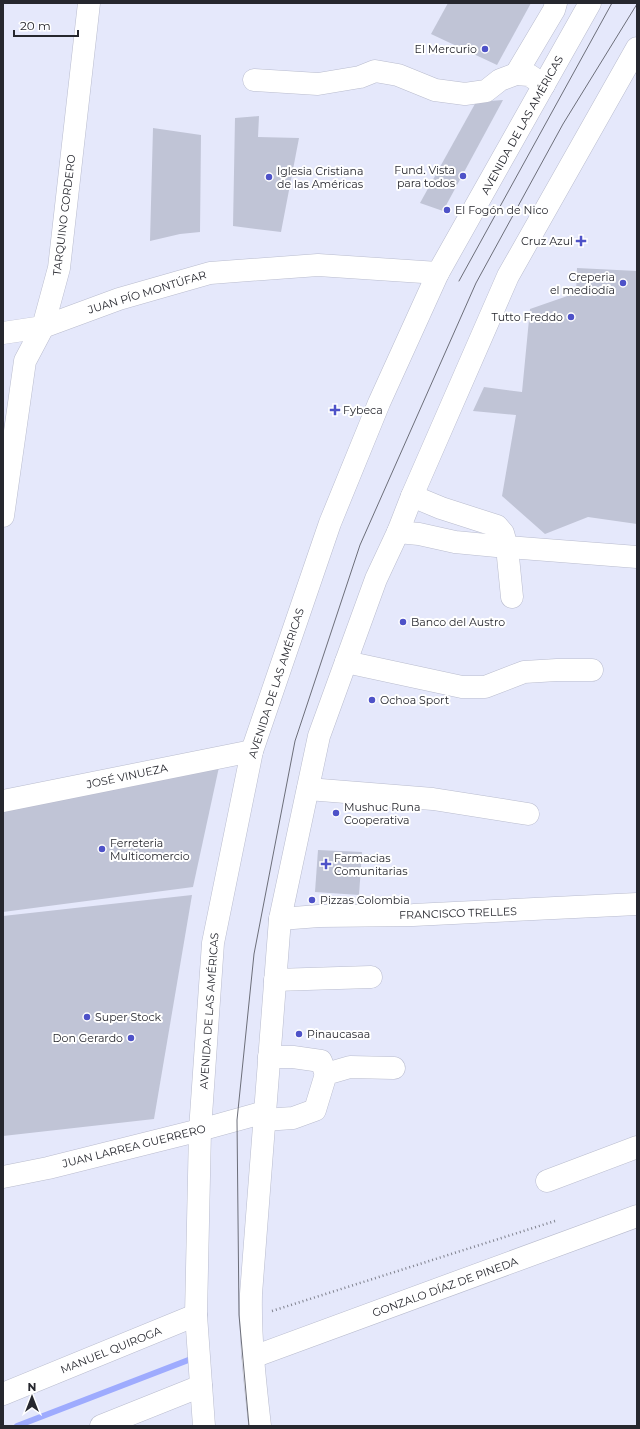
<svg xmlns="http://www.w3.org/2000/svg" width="640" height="1429" viewBox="0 0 640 1429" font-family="Montserrat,sans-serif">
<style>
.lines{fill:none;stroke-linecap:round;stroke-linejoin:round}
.stream{stroke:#9eabfe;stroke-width:6}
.building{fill:#c0c4d6}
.minor-casing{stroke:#b9bcce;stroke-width:23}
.major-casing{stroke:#b9bcce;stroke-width:23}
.path{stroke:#7f818d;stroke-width:2.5;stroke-dasharray:1 3;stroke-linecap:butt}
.minor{stroke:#fff;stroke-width:22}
.major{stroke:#fff;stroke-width:22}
.tram{stroke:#6c6e79;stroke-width:1}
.poi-dot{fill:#4e52c8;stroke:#fff;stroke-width:1.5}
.labels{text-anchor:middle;stroke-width:4;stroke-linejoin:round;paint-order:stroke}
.poi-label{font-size:11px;fill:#26272e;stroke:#fff;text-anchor:start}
.street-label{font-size:11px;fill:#26272e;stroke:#fff}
</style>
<rect width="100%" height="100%" fill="#e5e8fb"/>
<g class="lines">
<polyline class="stream" points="17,1426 191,1359"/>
</g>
<g class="building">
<polygon points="448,3 531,3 497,65 431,34"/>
<polygon points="503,100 443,211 420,203 476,102"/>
<polygon points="259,116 258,137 299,138 281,232 233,226 235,118"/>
<polygon points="153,128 201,135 200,232 180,234 150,241"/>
<polygon points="577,268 637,271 637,524 588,517 545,534 502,496 516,415 473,411 484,387 522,392 530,309 576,293"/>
<polygon points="219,767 193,887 3,912 3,811"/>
<polygon points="318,850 362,852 359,895 315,892"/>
<polygon points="192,895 154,1119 3,1136 3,916"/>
</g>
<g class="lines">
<g class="minor-casing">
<g id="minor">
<polyline points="516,74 554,10 556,3"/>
<polyline points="254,80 318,84 360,77 375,71 398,75 435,90 465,94 486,91 500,80 516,74 529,75 544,85"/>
<polyline points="3,333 43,327 119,299 210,273 318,265 438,273"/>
<polyline points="412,496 441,508 497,526 503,533 507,547 637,557"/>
<polyline points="3,516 25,361 43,327 59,268 89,3"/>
<polyline points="398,532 419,534 455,542 507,547 512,597"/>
<polyline points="346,662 462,687 485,687 524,672 557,670 592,670"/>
<polyline points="308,789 433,799 528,814"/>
<polyline points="3,801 252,751"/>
<polyline points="280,919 319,916 413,915 637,904"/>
<polyline points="275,980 371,977"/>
<polyline points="269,1057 293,1057 321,1061 326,1074"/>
<polyline points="264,1120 293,1118 315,1110 326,1074 350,1067 394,1068"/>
<polyline points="3,1177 48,1168 200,1130 265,1112"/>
<polyline points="547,1181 637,1147"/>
<polyline points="253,1357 637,1216"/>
<polyline points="3,1394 196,1315"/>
<polyline points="101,1426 201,1386"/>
</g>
</g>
<g class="major-casing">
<g id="major">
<polyline points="204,1426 196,1315 200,1130 213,943 252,751 330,523 379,403 438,273 590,3"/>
<path d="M260 1426C255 1382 250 1338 251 1294L280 919 319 736 376 579 398 532 412 496 508 276 637 48"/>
</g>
</g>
<polyline class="path" points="272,1311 555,1221"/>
<use href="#minor" class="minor"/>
<use href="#major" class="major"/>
<g class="tram">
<polyline points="459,281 612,3"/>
<polyline points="249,1426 239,1315 237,1120 254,954 295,741 360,545 476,283 563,124 637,4"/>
</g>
</g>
<g class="poi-dot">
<circle cx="485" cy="49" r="4"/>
<circle cx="463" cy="176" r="4"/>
<circle cx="269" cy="177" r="4"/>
<circle cx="447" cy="210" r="4"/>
<path d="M579 235h4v4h4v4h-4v4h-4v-4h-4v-4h4z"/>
<circle cx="623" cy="283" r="4"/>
<circle cx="571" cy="317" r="4"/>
<path d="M333 404h4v4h4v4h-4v4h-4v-4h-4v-4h4z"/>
<circle cx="403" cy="622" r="4"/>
<circle cx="372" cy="700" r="4"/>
<circle cx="336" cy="813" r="4"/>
<circle cx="102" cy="849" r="4"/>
<path d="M324 858h4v4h4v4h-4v4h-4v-4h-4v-4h4z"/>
<circle cx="312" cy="900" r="4"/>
<circle cx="87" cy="1017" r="4"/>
<circle cx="299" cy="1034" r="4"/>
<circle cx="131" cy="1038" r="4"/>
</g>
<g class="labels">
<g class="poi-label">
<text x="477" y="53" text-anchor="end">El Mercurio</text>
<text x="455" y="174" text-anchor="end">Fund. Vista<tspan x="455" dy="13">para todos</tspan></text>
<text x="277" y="175">Iglesia Cristiana<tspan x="277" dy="13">de las Américas</tspan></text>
<text x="455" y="214">El Fogón de Nico</text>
<text x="573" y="245" text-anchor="end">Cruz Azul</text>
<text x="615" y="281" text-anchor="end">Creperia<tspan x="615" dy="13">el mediodía</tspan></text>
<text x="563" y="321" text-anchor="end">Tutto Freddo</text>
<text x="343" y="414">Fybeca</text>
<text x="411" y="626">Banco del Austro</text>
<text x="380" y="704">Ochoa Sport</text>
<text x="344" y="811">Mushuc Runa<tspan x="344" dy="13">Cooperativa</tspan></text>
<text x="110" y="847">Ferreteria<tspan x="110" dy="13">Multicomercio</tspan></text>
<text x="334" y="862">Farmacias<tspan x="334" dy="13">Comunitarias</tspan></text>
<text x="320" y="904">Pizzas Colombia</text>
<text x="95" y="1021">Super Stock</text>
<text x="307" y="1038">Pinaucasaa</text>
<text x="123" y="1042" text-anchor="end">Don Gerardo</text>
</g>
<g class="street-label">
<text transform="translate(522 125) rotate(-61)" y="4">AVENIDA DE LAS AMÉRICAS</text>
<text transform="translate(64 215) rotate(-83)" y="4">TARQUINO CORDERO</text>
<text transform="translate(147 292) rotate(-17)" y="4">JUAN PÍO MONTÚFAR</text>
<text transform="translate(276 683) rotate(-72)" y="4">AVENIDA DE LAS AMÉRICAS</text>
<text transform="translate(127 776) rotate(-12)" y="4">JOSÉ VINUEZA</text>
<text transform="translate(458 913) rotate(-2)" y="4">FRANCISCO TRELLES</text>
<text transform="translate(209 1011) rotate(-86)" y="4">AVENIDA DE LAS AMÉRICAS</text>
<text transform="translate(134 1146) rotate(-14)" y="4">JUAN LARREA GUERRERO</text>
<text transform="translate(445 1287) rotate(-20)" y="4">GONZALO DÍAZ DE PINEDA</text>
<text transform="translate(111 1350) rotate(-22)" y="4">MANUEL QUIROGA</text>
</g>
</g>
<rect width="640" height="1429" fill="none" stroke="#26272e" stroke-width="8"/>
<g transform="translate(32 1397)" stroke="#ffffff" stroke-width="3" paint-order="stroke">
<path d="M0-3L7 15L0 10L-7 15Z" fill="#26272e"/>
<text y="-6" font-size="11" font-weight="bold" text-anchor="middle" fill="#26272e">N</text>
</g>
<path d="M14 30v6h64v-6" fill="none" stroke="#26272e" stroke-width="2"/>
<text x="20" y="30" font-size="12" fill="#26272e" stroke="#ffffff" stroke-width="3" paint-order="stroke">20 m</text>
</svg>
